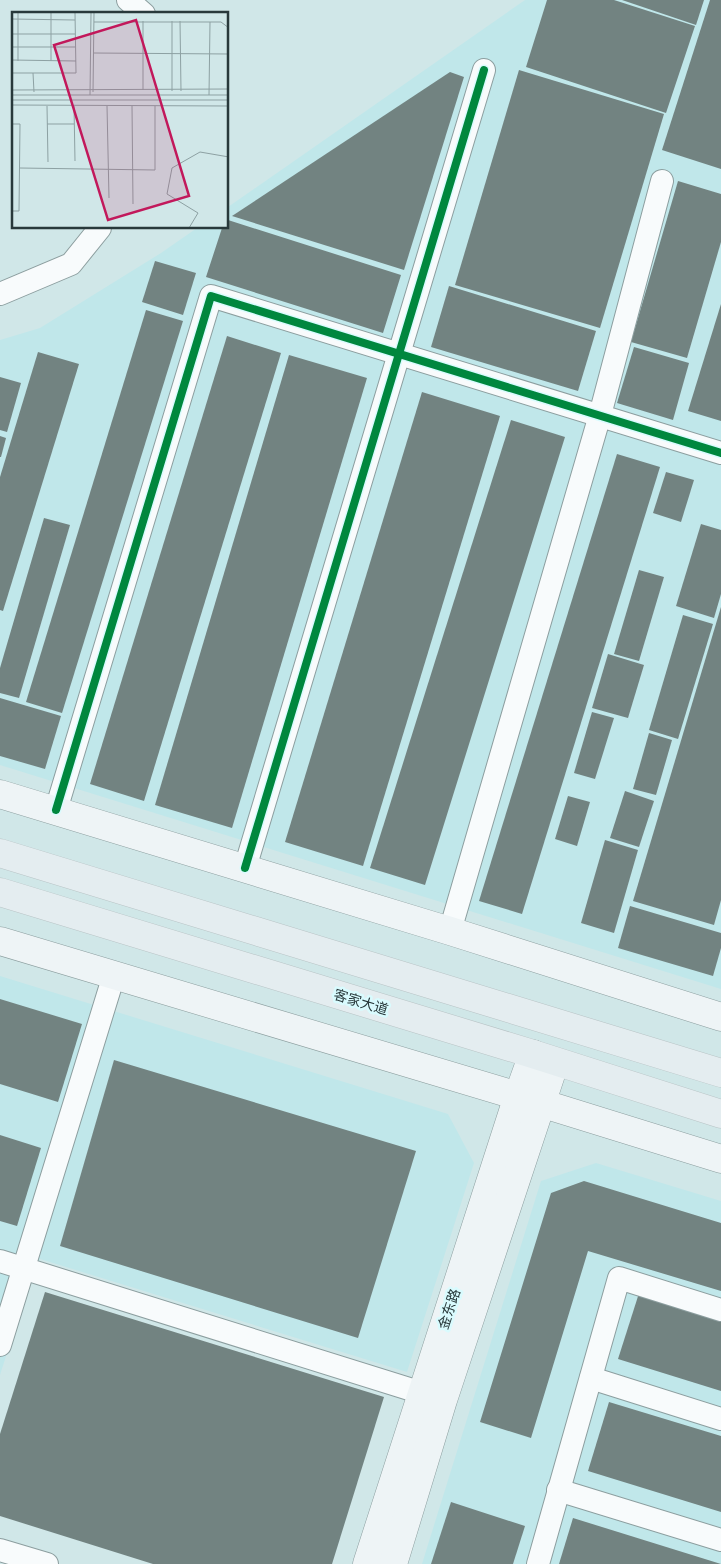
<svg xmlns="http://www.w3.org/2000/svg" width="721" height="1564" viewBox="0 0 721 1564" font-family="Helvetica,'Noto Sans SC',sans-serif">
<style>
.built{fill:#c0e7ea}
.building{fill:#728381}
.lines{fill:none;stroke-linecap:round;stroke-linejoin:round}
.street-casing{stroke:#8c9e9f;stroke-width:24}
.secondary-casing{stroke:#8c9e9f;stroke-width:29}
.primary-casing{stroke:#b8c3c5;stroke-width:29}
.street{stroke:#f8fbfc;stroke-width:22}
.secondary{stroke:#eef4f6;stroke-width:28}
.primary{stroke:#e4edf0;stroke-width:28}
.cycleway-casing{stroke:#d9fbfe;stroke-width:11}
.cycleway{stroke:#00873e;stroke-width:8}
.labels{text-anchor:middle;stroke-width:5;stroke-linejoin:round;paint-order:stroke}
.street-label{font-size:14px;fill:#28393b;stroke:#d9fbfe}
.inset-road{fill:none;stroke:#8da1a3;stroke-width:1}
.view{fill:#c2185b;fill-opacity:0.15;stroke:#c2185b;stroke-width:2.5}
.inset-edge{fill:none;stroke:#28393b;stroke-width:2.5}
</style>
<rect width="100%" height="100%" fill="#d0e7e8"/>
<g class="built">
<polygon points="525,0 721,0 721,989 0,765 0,340 40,328 161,253 197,228 228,228 228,207"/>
<polygon points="0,976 448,1114 474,1163 407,1372 40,1259 29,1284 0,1375"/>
<polygon points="596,1163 721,1201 721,1564 422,1564 541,1181"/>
</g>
<g class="building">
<polygon points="547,0 614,0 695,26 666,113 526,67"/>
<polygon points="622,0 704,0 696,25"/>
<polygon points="710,0 721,0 721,169 662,150"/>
<polygon points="519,70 664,114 600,328 455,285"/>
<polygon points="450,72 464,77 404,270 232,216"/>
<polygon points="678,181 721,194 721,242 687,358 631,342"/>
<polygon points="228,220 401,275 383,333 206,277 222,228 228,228"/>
<polygon points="155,261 196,273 183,315 142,302"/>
<polygon points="449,286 596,331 578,391 431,347"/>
<polygon points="721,304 721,421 688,411"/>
<polygon points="146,310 183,321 62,713 26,702"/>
<polygon points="227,336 281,353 144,801 90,784"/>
<polygon points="634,347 689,363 673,420 617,403"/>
<polygon points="38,352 79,364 3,611 0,610 0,477"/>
<polygon points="289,355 367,378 232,828 155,805"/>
<polygon points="0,377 21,383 7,432 0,430"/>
<polygon points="422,392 500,416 363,866 285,842"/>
<polygon points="511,420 565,437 425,885 370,868"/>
<polygon points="0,436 6,438 1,457 0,457"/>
<polygon points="617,454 660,467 522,914 479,901"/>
<polygon points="666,472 694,480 681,522 653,513"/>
<polygon points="44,518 70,525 19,698 0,693 0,668"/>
<polygon points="701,524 721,530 721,594 714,618 676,606"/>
<polygon points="639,570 664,577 639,661 614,654"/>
<polygon points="721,607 721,900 714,925 633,901"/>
<polygon points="683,615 713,624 678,739 649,730"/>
<polygon points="608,654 644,665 628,718 592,708"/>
<polygon points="0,698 61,716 45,769 0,756"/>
<polygon points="592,712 614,718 595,779 574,773"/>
<polygon points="649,733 672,740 656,795 633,789"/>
<polygon points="625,791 654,801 639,847 610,838"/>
<polygon points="568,796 590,802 577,846 555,839"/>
<polygon points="605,840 638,850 614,933 581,923"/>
<polygon points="630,906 721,933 721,948 713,976 618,948"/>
<polygon points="0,999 82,1024 58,1102 0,1084"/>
<polygon points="114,1060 416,1151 358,1338 60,1246"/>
<polygon points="0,1135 41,1148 17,1226 0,1221"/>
<polygon points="584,1181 721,1223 721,1291 588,1251 531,1438 480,1422 551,1193"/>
<polygon points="640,1290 721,1315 721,1391 618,1359"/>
<polygon points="45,1292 384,1397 332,1564 153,1564 0,1516 0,1434"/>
<polygon points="609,1402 721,1436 721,1512 588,1471"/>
<polygon points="451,1502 525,1526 513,1564 431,1564"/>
<polygon points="573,1518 721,1564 559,1564"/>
</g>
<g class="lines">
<g class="street-casing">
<g id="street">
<polyline points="128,0 144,14"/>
<polyline points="0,294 71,264 100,228"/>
<polyline points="56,810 211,296 721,453"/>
<polyline points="245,868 484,70"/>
<polyline points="450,931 600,415 662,181"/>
<polyline points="0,1261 422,1393"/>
<polyline points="0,1345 114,975"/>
<polyline points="591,1378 721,1419"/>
<polyline points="558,1490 721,1540"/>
<polyline points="0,1550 47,1564"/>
<polyline points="538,1564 619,1278 721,1310"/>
</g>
</g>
<g class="secondary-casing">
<g id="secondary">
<polyline points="0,794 450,931 721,1017"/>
<polyline points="0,941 518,1096 721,1159"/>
<polyline points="367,1564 518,1096 533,1054"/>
<polyline points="393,1564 443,1400 555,1062"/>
</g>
</g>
<g class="primary-casing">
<g id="primary">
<polyline points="0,853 721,1073"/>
<polyline points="0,892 533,1054 721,1114"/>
</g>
</g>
<use href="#street" class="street"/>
<use href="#secondary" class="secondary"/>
<use href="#primary" class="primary"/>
<g class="cycleway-casing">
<g id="cycleway">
<polyline points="56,810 211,296 721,453"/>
<polyline points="245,868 484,70"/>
</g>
</g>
<use href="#cycleway" class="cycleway"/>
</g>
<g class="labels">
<g class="street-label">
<text transform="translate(361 1002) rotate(17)" y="5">客家大道</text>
<text transform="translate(449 1309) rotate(-72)" y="5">金东路</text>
</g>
</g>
<g transform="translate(12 12)">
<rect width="216" height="216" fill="#d0e7e8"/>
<path class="inset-road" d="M6 1V49M0 7 63 8M160 9V79M168 9 169 79M82 10H209L217 16M0 22H63M0 35H63M82 41 217 42M0 48 64 49M39 49V1M0 61H64L63 1M21 61 22 80M0 78 217 77M131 78V9M81 80 82 1M0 83H217M78 83 79 1M197 83 198 10M0 88H217M0 93 217 94M35 94 36 150M62 94 63 149M95 94 97 186M120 94 121 192M0 112H8L7 199H0M35 112H62M8 156 143 158V94M177 216 186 201 155 182 160 156 188 140 217 145"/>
<path class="view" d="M124 8 177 184 96 208 42 33Z"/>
<rect width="216" height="216" class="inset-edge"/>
</g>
</svg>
